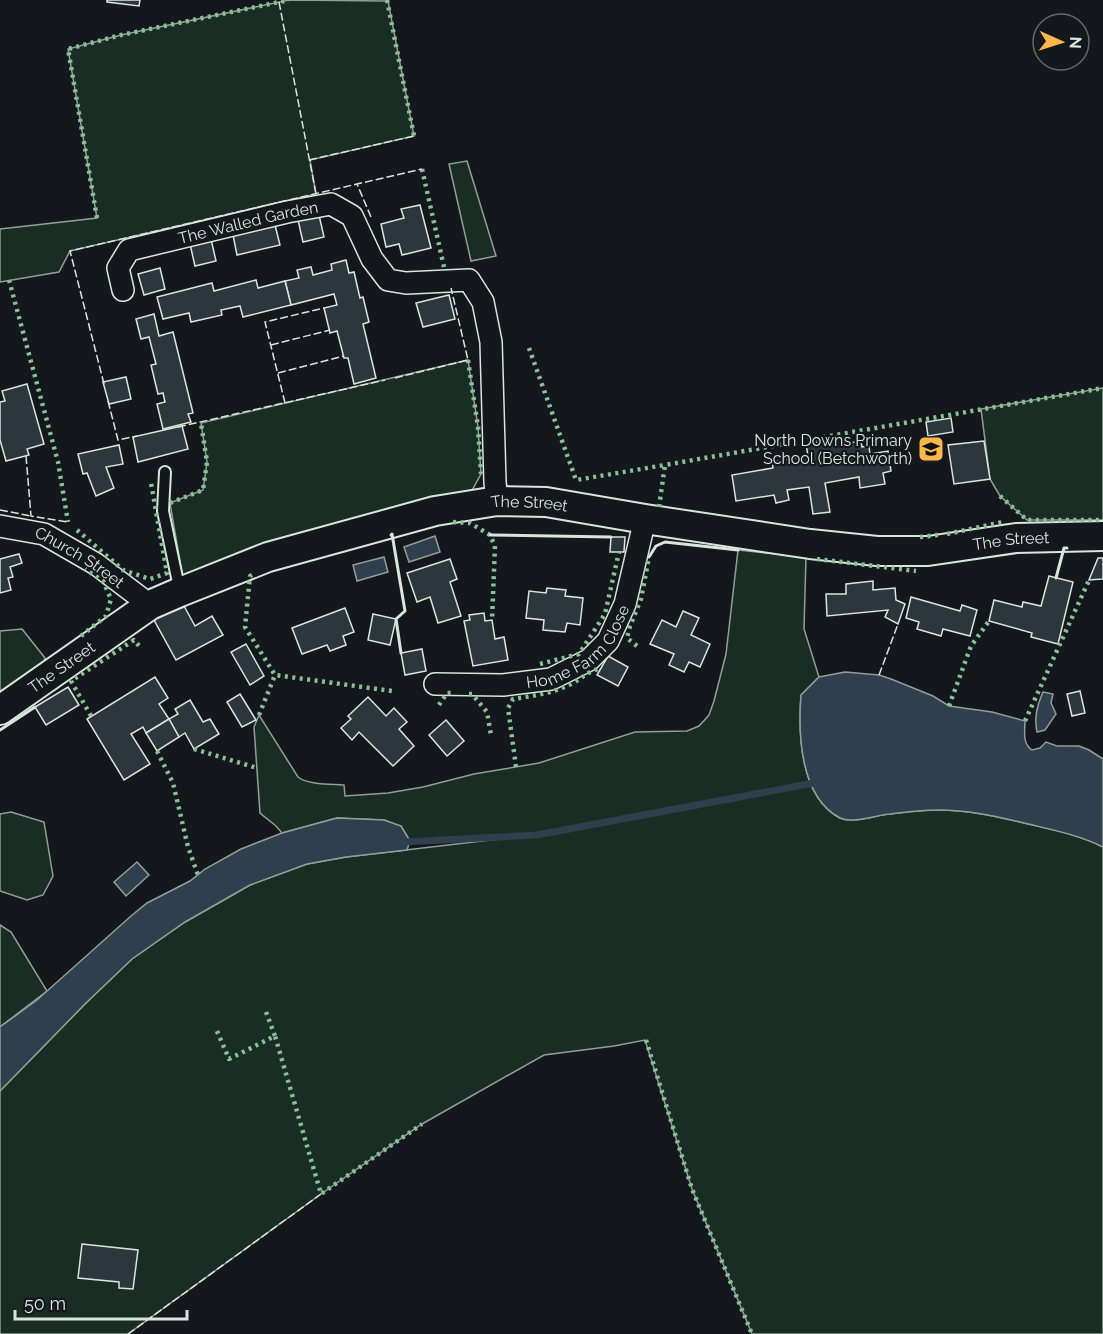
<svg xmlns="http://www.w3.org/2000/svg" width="1103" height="1334" viewBox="0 0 1103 1334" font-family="Raleway,sans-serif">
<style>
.green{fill:#1a2d24;stroke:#939e99;stroke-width:1.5}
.water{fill:#2f3f4d;stroke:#939e99;stroke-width:1.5}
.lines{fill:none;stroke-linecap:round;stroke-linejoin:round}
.stream{stroke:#2f3f4d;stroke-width:7}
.building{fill:#2c363c;stroke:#d8e6dc;stroke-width:1.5}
.lane-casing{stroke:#d8e6dc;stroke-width:14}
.street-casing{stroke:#d8e6dc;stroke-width:24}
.secondary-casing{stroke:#d8e6dc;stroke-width:32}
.lane{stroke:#14181c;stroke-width:10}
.street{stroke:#14181c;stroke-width:21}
.secondary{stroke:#14181c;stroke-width:28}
.hedge{stroke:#8ac095;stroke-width:4.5;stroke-dasharray:3 4.5;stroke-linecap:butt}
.fence{stroke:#d8e6dc;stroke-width:1.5;stroke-dasharray:8 3;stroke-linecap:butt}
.wall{stroke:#d8e6dc;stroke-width:3}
.labels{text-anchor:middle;stroke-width:4.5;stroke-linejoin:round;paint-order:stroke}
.street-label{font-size:16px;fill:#d8e6dc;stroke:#14181c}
.poi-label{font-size:16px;fill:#d8e6dc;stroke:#14181c;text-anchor:end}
</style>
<rect width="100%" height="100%" fill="#14181c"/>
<g class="green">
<polygon points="289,0 388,1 414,136 310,160 316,194 70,251 59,272 0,282 0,229 97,218 68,49 121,35"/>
<polygon points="467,161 496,256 471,261 449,164"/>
<polygon points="468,360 478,427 481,474 470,494 183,579 170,503 203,490 207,462 201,423"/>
<polygon points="1103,388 1103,520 1027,520 1000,496 990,479 981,409"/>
<path d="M738 550 806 557 804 629 819 677 801 695C798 734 800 797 840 818 853 824 876 815 890 814 906 812 923 810 939 810 967 810 994 816 1020 822 1048 829 1077 834 1103 847V1334H752L692 1189 645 1040 614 1046 544 1055 422 1124 321 1194 128 1334H0V1091L85 1004 132 959 185 922 250 885 307 864 346 857 524 836 410 841 401 826 384 820 337 818 282 833 276 826 260 813 254 727 259 715 298 777C308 785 331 784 344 785L345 796 388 793 423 787 474 774 539 763 635 732 687 731 699 726 709 715 714 701 726 654Z"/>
<polygon points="22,629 45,658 42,668 0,697 0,631"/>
<polygon points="11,812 44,822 53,876 43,895 27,900 0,891 0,814"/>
<polygon points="0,925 11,932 47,991 0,1027"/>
</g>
<g class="water">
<polygon points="435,536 440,552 409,562 404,547"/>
<polygon points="384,557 388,572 357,581 353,565"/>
<path d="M845 672 879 675 891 679 933 696 949 706 992 712 1025 721C1025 732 1022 743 1032 750L1040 748 1046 742 1057 746H1079L1089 750 1103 759V847C1077 834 1048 829 1020 822 994 816 967 810 939 810 923 810 906 812 890 814 876 815 853 824 840 818 800 797 798 734 801 695L819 677Z"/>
<path d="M1043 692 1053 694 1051 703 1056 714 1045 730 1037 732C1034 717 1037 706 1043 692Z"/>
<polygon points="337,818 384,820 401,826 410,841 407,850 346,857 307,864 250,885 185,922 132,959 85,1004 0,1091 0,1027 37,1000 131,916 147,903 190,881 205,869 241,849 282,833"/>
<polygon points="137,862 149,875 126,896 114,882"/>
</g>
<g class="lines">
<polyline class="stream" points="403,842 537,835 819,782"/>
</g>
<g class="building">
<polygon points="107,0 140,0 139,6 107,2"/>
<polygon points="420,205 431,248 402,255 399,244 386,247 381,224 404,218 401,209"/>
<polygon points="319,215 324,237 303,242 298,220"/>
<polygon points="275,225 280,245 237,255 233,235"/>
<polygon points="211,239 216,261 195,266 190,244"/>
<polygon points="346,260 349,273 354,272 360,298 363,297 369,322 363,324 376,378 354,384 348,358 344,358 337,331 330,333 324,308 337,305 334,294 291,305 285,281 299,278 297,270 311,267 313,275 332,270 331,264"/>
<polygon points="160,268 165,289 144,295 138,274"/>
<polygon points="256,280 258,288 285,281 291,305 243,317 240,306 221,310 222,315 191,322 189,313 163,319 157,297 212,283 214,291"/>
<polygon points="449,295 455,319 423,327 416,303"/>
<polygon points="154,314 159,336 173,332 193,413 188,414 191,422 163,429 157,404 165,402 163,393 158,394 151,365 156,364 149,337 141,339 136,319"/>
<polygon points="126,377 131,399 109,404 103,382"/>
<polygon points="27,384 44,444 27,449 29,455 6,461 0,440 0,402 5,401 2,391"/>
<polygon points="951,418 953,432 928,436 926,422"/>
<polygon points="182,426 188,449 138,462 133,437"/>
<polygon points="848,437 849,443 861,441 862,447 869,446 870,454 888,451 891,471 883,473 885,484 860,488 859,477 825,483 830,512 813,514 809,487 787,490 789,500 776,503 774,495 736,501 732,475 773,468 772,462 808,456 806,444"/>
<polygon points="984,441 990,479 954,484 948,445"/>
<polygon points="119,445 123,464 106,467 114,488 96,496 87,473 83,474 78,454"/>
<polygon points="611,537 625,537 624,552 610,552"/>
<polygon points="19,554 22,563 10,567 13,577 8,578 11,590 0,593 0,559"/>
<polygon points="1098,558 1103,558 1103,579 1089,580"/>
<polygon points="450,559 457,579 450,582 461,616 438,623 430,597 417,602 407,573"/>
<polygon points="1049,576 1073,582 1058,644 1031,637 1032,633 989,621 994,600 1022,607 1023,602 1041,606"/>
<polygon points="873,581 873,590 895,588 896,600 905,604 898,624 885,617 888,610 827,616 826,594 846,594 846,584"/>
<polygon points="547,588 566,590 565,596 583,598 580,625 567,623 565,632 543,630 544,620 526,618 529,591 546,593"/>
<polygon points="911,597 960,611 962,605 977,610 970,636 943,629 941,636 917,629 919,622 906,618"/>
<polygon points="183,604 195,626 212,616 223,635 176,660 154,620"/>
<polygon points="345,608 354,632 343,636 346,645 330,651 327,645 302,654 292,628"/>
<polygon points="683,611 699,618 691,635 710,644 700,667 689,662 684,672 669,665 674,654 650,644 662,620 676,627"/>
<polygon points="484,613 485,621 492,620 495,639 504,637 508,660 473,666 464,621 470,620 469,615"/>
<polygon points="373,614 396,619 390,645 368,640"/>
<polygon points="246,644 264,676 250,685 231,652"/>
<polygon points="422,649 426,671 405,675 401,653"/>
<polygon points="608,656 628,667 618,686 597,675"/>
<polygon points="155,677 168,698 159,704 169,719 146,733 143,727 131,734 150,764 124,780 87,719"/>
<polygon points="68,687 79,705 46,725 35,707"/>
<polygon points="1080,691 1085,713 1072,716 1067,694"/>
<polygon points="240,694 256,720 242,727 227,702"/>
<polygon points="368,697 386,716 394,708 407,722 399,729 414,746 393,766 359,732 352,740 341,728 351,719 348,716"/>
<polygon points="190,700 203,722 210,719 219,734 194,749 185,733 179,737 169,719 178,714 175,709"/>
<polygon points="169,719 179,737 157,751 146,733"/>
<polygon points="446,720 464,741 447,756 429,735"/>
<polygon points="82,1244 138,1250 133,1289 119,1288 119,1282 78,1278"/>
</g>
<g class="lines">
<g class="lane-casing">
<polyline id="lane" points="165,472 163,511 180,592"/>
</g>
<g class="street-casing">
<g id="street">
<path id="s1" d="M123 290 118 268 129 250 287 212 331 204 352 216 372 259 388 280 406 283 469 280 483 302 491 342 495 482 497 501"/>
<path id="s2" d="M0 526 44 534 96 564 150 605"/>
<path id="s3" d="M435 684 503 685 551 679 589 660 608 641 625 604 645 519"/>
</g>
</g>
<g class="secondary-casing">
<g id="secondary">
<path id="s4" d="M0 710 150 605 180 592 268 557 435 511 497 501 546 502 645 519 810 544 877 551H928L1016 538 1103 536"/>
</g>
</g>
<use href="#lane" class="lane"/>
<use href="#street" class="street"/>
<use href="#secondary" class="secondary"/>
<g class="hedge">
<polyline points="387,0 414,136"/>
<polyline points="422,169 444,267"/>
<polyline points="97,218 68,49 121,35 289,0"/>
<polyline points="9,280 58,462 68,522"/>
<polyline points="529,348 576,480 665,465"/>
<polyline points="468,360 478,427 481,474"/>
<polyline points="1000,496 1027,520 1103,520"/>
<polyline points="170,503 203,490 207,462 201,423"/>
<polyline points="659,507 665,465 1103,388"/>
<polyline points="453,522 470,523 490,535 495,546 492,620"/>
<polyline points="77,530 123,570 150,579 167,573 151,483"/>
<polyline points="947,534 1003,522"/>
<polyline points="920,537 938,535"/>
<polyline points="817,559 916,571"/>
<polyline points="252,575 250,576 245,627 275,675 392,691"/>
<polyline points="81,636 106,616 111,599 103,581 85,569"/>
<polyline points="637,646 627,638 630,626 641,599 649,557"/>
<polyline points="540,664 579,654 605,614 619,552"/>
<polyline points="469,694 472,694 487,712 491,735"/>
<polyline points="439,705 447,693 451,693"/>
<polyline points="949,706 971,646 989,621"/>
<polyline points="259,715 275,675"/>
<polyline points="91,716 71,681 134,640 141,648"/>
<polyline points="1025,721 1090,578"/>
<polyline points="194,749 257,768"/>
<polyline points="157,751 173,783 188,847 198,875"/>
<path d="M516 767 508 708 513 699C533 696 553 693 571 684 583 678 586 672 601 668"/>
<polyline points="266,1012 275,1036"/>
<polyline points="217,1031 229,1059 275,1036 321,1194 422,1124"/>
<polyline points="646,1040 692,1189 752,1334"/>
</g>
<g class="fence">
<polyline points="279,2 316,194"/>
<polyline points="309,160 414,136"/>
<polyline points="371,217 357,184 422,169"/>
<polyline points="271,345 330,330"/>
<polyline points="278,373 344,356"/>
<polyline points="395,378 468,360 451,288"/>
<polyline points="104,384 70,251 357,184"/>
<polyline points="108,401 118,440 137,436"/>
<polyline points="285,403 265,322 324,308"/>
<polyline points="178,427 385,380"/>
<polyline points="26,456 31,516 68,522"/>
<polyline points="0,510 31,516"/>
<polyline points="879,675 898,624"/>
<polyline points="128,1334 321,1194"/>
</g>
<g class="wall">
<polyline points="391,535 392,534 405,611 396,619 401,653"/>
<polyline points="490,535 611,537"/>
<polyline points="649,557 656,546 665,542 738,550"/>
<polyline points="1056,578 1064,548 1067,548"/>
<polyline points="0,730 35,707"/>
</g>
</g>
<defs>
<g id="school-square" transform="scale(1.35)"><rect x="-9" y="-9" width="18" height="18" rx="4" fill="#ffb74d" stroke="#14181c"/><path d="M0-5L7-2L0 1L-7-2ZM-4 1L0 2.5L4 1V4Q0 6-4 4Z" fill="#111"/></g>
</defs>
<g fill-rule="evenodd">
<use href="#school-square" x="931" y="449"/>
</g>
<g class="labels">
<g class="street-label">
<text dy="6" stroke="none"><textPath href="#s1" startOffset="166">The Walled Garden</textPath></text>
<text dy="6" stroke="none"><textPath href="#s4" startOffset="579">The Street</textPath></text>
<text dy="6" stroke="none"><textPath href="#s4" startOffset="1065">The Street</textPath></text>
<text dy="6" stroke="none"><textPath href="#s2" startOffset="87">Church Street</textPath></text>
<text dy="6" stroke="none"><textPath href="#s3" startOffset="158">Home Farm Close</textPath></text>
<text dy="6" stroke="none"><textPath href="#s4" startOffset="75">The Street</textPath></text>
</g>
<g class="poi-label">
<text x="912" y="446">North Downs Primary<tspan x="912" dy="18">School (Betchworth)</tspan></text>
</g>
</g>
<g transform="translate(1061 42) rotate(93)"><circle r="28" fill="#14181c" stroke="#626a69" stroke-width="1.5"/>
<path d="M0-4.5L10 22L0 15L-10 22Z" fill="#ffb74d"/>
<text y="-9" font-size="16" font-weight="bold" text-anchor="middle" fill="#d8e6dc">N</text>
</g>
<path d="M15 1310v9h172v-9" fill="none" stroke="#d8e6dc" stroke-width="3"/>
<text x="24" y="1310" font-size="18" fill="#d8e6dc" stroke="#14181c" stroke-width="4.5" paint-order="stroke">50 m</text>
</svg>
